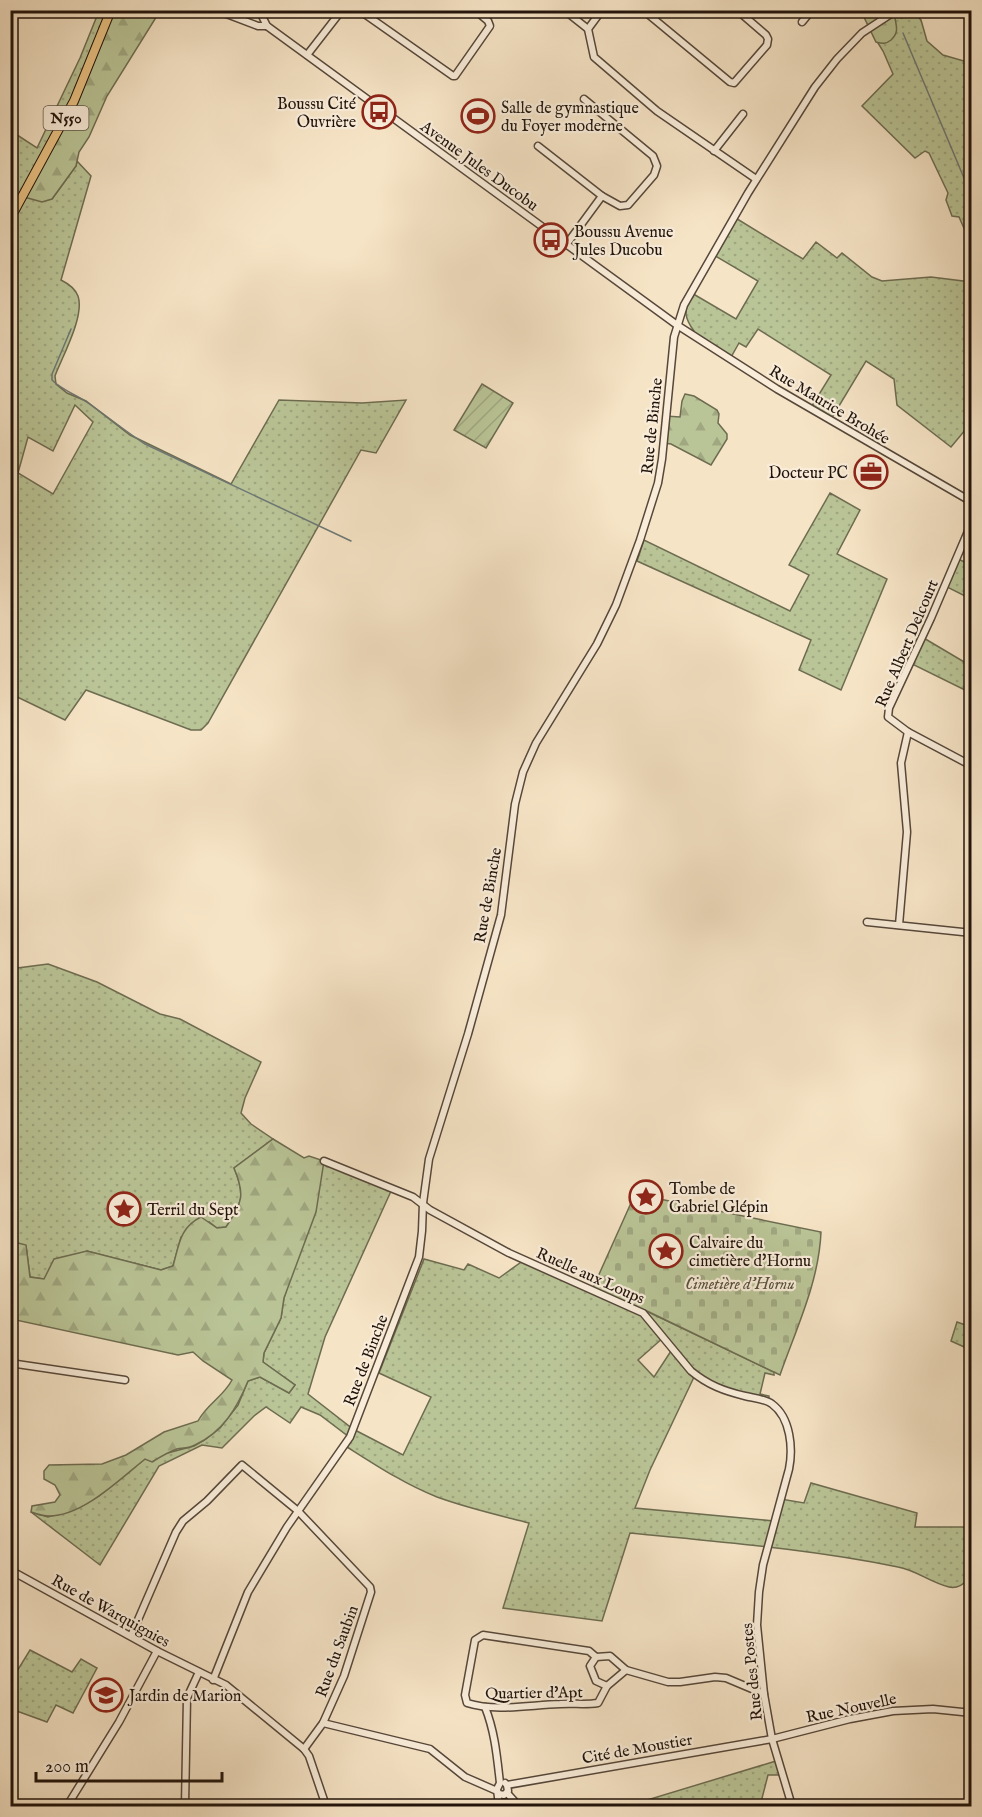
<svg xmlns="http://www.w3.org/2000/svg" width="982" height="1817" viewBox="0 0 982 1817" font-family="'IM FELL English',serif">
<style>
.grass{fill:url(#grass-dots);stroke:#6d6c51;stroke-width:1.5;fill-rule:evenodd}
.forest{fill:url(#forest-firs);stroke:#6d6c51;stroke-width:1.5}
.cemetery{fill:url(#cemetery-stones);stroke:#6d6c51;stroke-width:1.5}
.garden{fill:url(#garden-furrows);stroke:#6d6c51;stroke-width:1.5}
.lines{fill:none;stroke-linecap:round;stroke-linejoin:round}
.stream{stroke:#6d7876;stroke-width:1.5}
.minor-casing{stroke:#56473a;stroke-width:9}
.major-casing{stroke:#20130b;stroke-width:10}
.minor{stroke:#f9edda;stroke-width:6}
.major{stroke:#ebc283;stroke-width:8}
.labels{text-anchor:middle;stroke-width:4.5;stroke-linejoin:round;paint-order:stroke}
.shield{fill:#f9edda;stroke:#615449;stroke-width:1.5}
.shield-label{font-size:15px;font-weight:bold;fill:#20130b}
.poi-label{font-size:16px;fill:#20130b;stroke:#f9edda;text-anchor:start}
.street-label{font-size:16px;fill:#20130b;stroke:#f9edda}
.park-label{font-size:16px;font-style:italic;fill:#56513c;stroke:#f9edda}
</style>
<defs>
<pattern id="grass-dots" width="8" height="8" patternUnits="userSpaceOnUse" patternTransform="scale(1.5)"><rect width="8" height="8" fill="#bac597"/><path d="M2 2h.1M6 6h.1" fill="none" stroke="#a0a881" stroke-width="1.8" stroke-linecap="round"/></pattern>
<pattern id="forest-firs" width="22" height="20" patternUnits="userSpaceOnUse" patternTransform="scale(1.5)"><rect width="22" height="20" fill="#bac597"/><path d="M5 1l3.5 6h-7zM16 11l3.5 6h-7z" fill="#a0a881"/></pattern>
<pattern id="cemetery-stones" width="16" height="16" patternUnits="userSpaceOnUse" patternTransform="scale(1.5)"><rect width="16" height="16" fill="#bac597"/><path d="M2 7V4a2 2 0 0 1 4 0v3zM10 15v-3a2 2 0 0 1 4 0v3z" fill="#a0a881"/></pattern>
<pattern id="garden-furrows" width="10" height="10" patternUnits="userSpaceOnUse" patternTransform="scale(1.5)"><rect width="10" height="10" fill="#bac597"/><path d="M-1 1l2-2M0 10L10 0M9 11l2-2" fill="none" stroke="#a0a881"/></pattern>
</defs>
<rect width="100%" height="100%" fill="#f6e4c6"/>
<filter id="stains"><feTurbulence type="fractalNoise" baseFrequency=".00333" numOctaves="4"/><feColorMatrix values="0 0 0 0 .2 0 0 0 0 .09 0 0 0 0 .02 0 0 0 .5 -.17"/></filter>
<radialGradient id="worn" r=".72"><stop offset=".6" stop-color="#630" stop-opacity="0"/><stop offset="1" stop-color="#630" stop-opacity=".3"/></radialGradient>
<g class="grass">
<path d="M99 11H111L52 199 76 166 77 161 91 176 61 280C67 283 75 288 78 296 85 316 62 357 55 376L56 384 67 393 86 401 130 435 231 484 279 400 362 403 406 400 376 453 361 450 208 723 201 730H191L86 690 65 720 11 694V131L37 148 80 58ZM75 405 93 422 53 494 18 473 28 437 53 451Z"/>
<polygon points="898,11 902,18 909,11 912,11 921,20 927,41 943,55 971,63 971,244 959,217 952,216 946,200 948,193 929,153 925,151 915,158 862,106 893,74 883,51 873,35"/>
<path d="M734 217 803 259 816 242 837 258 842 253 872 277 882 281 931 277 971 282V423L951 447 897 405 894 379 866 361 830 421 810 409 831 375 758 329 746 347 739 343 730 359 693 334 694 331C682 315 686 310 690 292L736 319 758 281 712 254Z"/>
<polygon points="830,493 860,510 837,554 887,579 841,690 799,670 811,640 637,561 644,540 790,611 809,575 789,565"/>
<polygon points="956,558 971,565 971,599 945,586"/>
<polygon points="922,637 971,666 971,693 910,663"/>
<path d="M48 964 97 982 160 1014 180 1019 261 1062 245 1098 241 1113 251 1124 273 1139 234 1168C245 1194 243 1203 226 1227L217 1228 209 1222 181 1237 173 1266 161 1270 87 1251 44 1279 30 1277 26 1246 11 1241 10 969Z"/>
<path d="M324 1161 392 1189 325 1337 308 1394 353 1429 403 1455 431 1397 379 1373 424 1259 464 1270 468 1264 499 1278 524 1260 642 1309 774 1372V1375L765 1373 760 1394 769 1396 768 1402 728 1392 695 1375 650 1470 635 1508 774 1521 781 1499 804 1503 811 1483 917 1513 915 1527H971V1580L969 1579C964 1584 957 1589 949 1587 931 1583 916 1570 898 1567 810 1549 720 1542 630 1533L602 1621 503 1608 529 1523C498 1515 467 1508 437 1497 404 1484 374 1464 344 1445L349 1437 320 1415 301 1407 290 1423 266 1407 254 1416 222 1448 202 1445 159 1466 100 1565 31 1512 48 1517 78 1508 99 1496 145 1459 194 1446 206 1439 220 1428 238 1405 248 1381 260 1377 289 1393 295 1385 263 1362 264 1353 281 1318 284 1298ZM664 1337 673 1348 654 1377 638 1360Z"/>
<polygon points="957,1322 971,1327 971,1350 951,1341"/>
<polygon points="30,1650 72,1672 81,1659 97,1668 73,1713 56,1705 47,1722 11,1709 11,1689 15,1678 14,1676"/>
<polygon points="776,1761 780,1775 768,1775 760,1806 636,1806 637,1803"/>
</g>
<g class="forest">
<polygon points="111,11 160,11 107,96 89,137 79,152 76,166 52,199 42,202 24,197 53,143"/>
<path d="M861 11H895C893 22 902 30 891 40 886 44 883 44 876 42Z"/>
<polygon points="685,394 694,396 717,410 719,414 718,423 727,434 727,439 711,465 671,444 664,443 666,416 680,417 682,401"/>
<path d="M273 1139 304 1158 309 1156 324 1161 316 1212 284 1298 281 1318 264 1353 263 1362 295 1385 289 1393 260 1377 248 1381C237 1408 223 1432 195 1445 190 1448 183 1448 177 1449 168 1452 160 1457 152 1462L145 1459C120 1479 83 1516 49 1516 44 1516 37 1514 31 1512L32 1506 55 1502 60 1495 55 1485 44 1479V1471L49 1465 102 1464 126 1455 164 1432 198 1421C207 1404 223 1397 232 1380L203 1361 193 1352 178 1355 11 1319 10 1241 26 1245 30 1277 44 1279 54 1259 87 1251 161 1270 173 1266C179 1245 180 1227 201 1217L217 1228 226 1227C243 1203 245 1194 234 1168Z"/>
</g>
<path class="cemetery" d="M635 1194 821 1232C819 1282 796 1329 780 1375L645 1310 643 1313 592 1290Z"/>
<polygon class="garden" points="482,384 513,403 486,448 454,430"/>
<g class="lines">
<g class="stream">
<polyline points="903,33 972,197"/>
<path d="M71 329 52 374V380C63 391 76 394 88 403 107 416 125 431 145 444L351 541"/>
</g>
<g class="minor-casing">
<g id="minor">
<polyline points="216,10 258,26 267,26"/>
<polyline points="259,10 267,26 677,325 777,389 972,502"/>
<polyline points="359,10 453,76 455,76 490,26 488,21 475,10"/>
<polyline points="564,10 588,29"/>
<polyline points="602,10 588,29 594,57 657,111 756,179"/>
<polyline points="643,10 730,82 734,83 767,45 768,39 766,35 737,10"/>
<polyline points="802,22 812,10"/>
<polyline points="307,55 342,10"/>
<polyline points="538,146 602,196"/>
<polyline points="714,151 743,114"/>
<polyline points="566,245 602,196 620,206 628,205 654,175 657,166 653,156 584,99"/>
<polyline points="972,522 931,618 889,708 888,717 908,732 972,766"/>
<polyline points="969,848 972,838"/>
<polyline points="867,922 972,933"/>
<polyline points="899,925 907,832 901,763 908,732"/>
<path d="M324 1161 413 1197 430 1210 509 1253 643 1313 691 1371C708 1385 724 1391 745 1396 753 1398 766 1399 772 1404 791 1418 793 1449 789 1469L763 1565 759 1592 757 1625 764 1694 772 1739 792 1806"/>
<polyline points="10,1363 125,1380"/>
<polyline points="10,1570 157,1651 226,1685 304,1749 309,1756 326,1806"/>
<path d="M483 1635 589 1651 596 1657 610 1656 626 1670 607 1686 598 1703C585 1705 573 1703 560 1704 529 1705 496 1712 467 1703L465 1695 475 1640Z"/>
<polyline points="131,1636 176,1532 183,1521 207,1501 242,1465 298,1511 370,1587 371,1592 344,1676 323,1723 304,1749"/>
<polyline points="596,1657 590,1666 596,1681 607,1686"/>
<polyline points="626,1670 668,1682 680,1682 715,1677 726,1678 764,1694"/>
<polyline points="213,1680 248,1592 287,1527 350,1437 419,1257 422,1231 423,1203 429,1159 468,1034 501,915 515,804 523,772 536,743 597,644 616,605 640,540 658,483 662,459 674,337 684,305 748,193 815,87 837,59 862,33 897,10"/>
<path d="M485 1707C495 1732 497 1757 500 1783L497 1789 499 1806"/>
<polyline points="323,1723 430,1749 465,1777 497,1791"/>
<polyline points="507,1785 772,1739 850,1719 893,1711 933,1709 972,1713"/>
<polyline points="507,1793 519,1806"/>
<polyline points="499,1794 504,1795 508,1791 507,1785 505,1783"/>
<polyline points="67,1806 119,1722 157,1651"/>
<polyline points="185,1806 187,1698 199,1672"/>
</g>
</g>
<g class="major-casing">
<polyline id="major" points="10,219 74,101 111,10"/>
</g>
<use href="#minor" class="minor"/>
<use href="#major" class="major"/>
</g>
<defs>
<g id="bus-ring" transform="scale(1.725)"><circle r="9.5" fill="#f9edda" stroke="#8f2418" stroke-width="1.5"/><path d="M-5-6H5V4H4V6H2V4H-2V6H-4V4H-5ZM-3.5-4V0h7V-4ZM-3.5 1.2v1.5H-2V1.2ZM2 1.2v1.5H3.5V1.2Z" fill="#8f2418"/></g>
<g id="stadium-ring" transform="scale(1.725)"><circle r="9.5" fill="#f9edda" stroke="#8f2418" stroke-width="1.5"/><path d="M0-5a6.5 5 0 1 0 0 10a6.5 5 0 1 0 0-10ZM-3.5-1.8h7v3.6h-7Z" fill="#8f2418"/></g>
<g id="office-ring" transform="scale(1.725)"><circle r="9.5" fill="#f9edda" stroke="#8f2418" stroke-width="1.5"/><path d="M-6-3h4V-5.5h4V-3h4V5H-6ZM-1-4.5V-3h2v-1.5ZM-6 0V1H6V0Z" fill="#8f2418"/></g>
<g id="sight-ring" transform="scale(1.725)"><circle r="9.5" fill="#f9edda" stroke="#8f2418" stroke-width="1.5"/><path d="M0-6L1.8-2.2L6-1.7L2.9 1.2L3.7 5.4L0 3.3L-3.7 5.4L-2.9 1.2L-6-1.7L-1.8-2.2Z" fill="#8f2418"/></g>
<g id="school-ring" transform="scale(1.725)"><circle r="9.5" fill="#f9edda" stroke="#8f2418" stroke-width="1.5"/><path d="M0-5L7-2L0 1L-7-2ZM-4 1L0 2.5L4 1V4Q0 6-4 4Z" fill="#8f2418"/></g>
</defs>
<g fill-rule="evenodd">
<use href="#bus-ring" x="379" y="112"/>
<use href="#stadium-ring" x="478" y="116"/>
<use href="#bus-ring" x="551" y="240"/>
<use href="#office-ring" x="871" y="472"/>
<use href="#sight-ring" x="646" y="1197"/>
<use href="#sight-ring" x="124" y="1209"/>
<use href="#sight-ring" x="666" y="1251"/>
<use href="#school-ring" x="106" y="1695"/>
</g>
<g class="labels">
<rect class="shield" x="43.5" y="106" width="45" height="24" rx="4.5"/>
<g class="shield-label">
<text x="66" y="123">N550</text>
</g>
<g class="poi-label">
<text x="356" y="109" text-anchor="end">Boussu Cité<tspan x="356" dy="18">Ouvrière</tspan></text>
<text x="501" y="113">Salle de gymnastique<tspan x="501" dy="18">du Foyer moderne</tspan></text>
<text x="574" y="237">Boussu Avenue<tspan x="574" dy="18">Jules Ducobu</tspan></text>
<text x="848" y="478" text-anchor="end">Docteur PC</text>
<text x="669" y="1194">Tombe de<tspan x="669" dy="18">Gabriel Glépin</tspan></text>
<text x="147" y="1215">Terril du Sept</text>
<text x="689" y="1248">Calvaire du<tspan x="689" dy="18">cimetière d'Hornu</tspan></text>
<text x="129" y="1701">Jardin de Marion</text>
</g>
<g class="street-label">
<text transform="translate(480 165) rotate(36)" y="6">Avenue Jules Ducobu</text>
<text transform="translate(830 404) rotate(31)" y="6">Rue Maurice Brohée</text>
<text transform="translate(651 426) rotate(-84)" y="6">Rue de Binche</text>
<text transform="translate(906 643) rotate(-67)" y="6">Rue Albert Delcourt</text>
<text transform="translate(487 895) rotate(-80)" y="6">Rue de Binche</text>
<text transform="translate(591 1275) rotate(24)" y="6">Ruelle aux Loups</text>
<text transform="translate(365 1360) rotate(-69)" y="6">Rue de Binche</text>
<text transform="translate(111 1610) rotate(29)" y="6">Rue de Warquignies</text>
<text transform="translate(336 1651) rotate(-70)" y="6">Rue du Saubin</text>
<text transform="translate(751 1672) rotate(-96)" y="6">Rue des Postes</text>
<text transform="translate(534 1692) rotate(-1)" y="6">Quartier d'Apt</text>
<text transform="translate(851 1707) rotate(-12)" y="6">Rue Nouvelle</text>
<text transform="translate(637 1748) rotate(-10)" y="6">Cité de Moustier</text>
</g>
<g class="park-label">
<text x="740" y="1289">Cimetière d'Hornu</text>
</g>
</g>
<rect width="982" height="1817" fill="none" stroke="#f6e4c6" stroke-width="36"/>
<rect x="12" y="12" width="958" height="1793" fill="none" stroke="#20130b" stroke-width="3"/>
<rect x="18" y="18" width="946" height="1781" fill="none" stroke="#20130b" stroke-width="1.5"/>
<path d="M36 1772v9h186v-9" fill="none" stroke="#20130b" stroke-width="3"/>
<text x="45" y="1772" font-size="18" fill="#20130b" stroke="#f9edda" stroke-width="4.5" paint-order="stroke">200 m</text>
<rect width="100%" height="100%" filter="url(#stains)"/>
<rect width="100%" height="100%" fill="url(#worn)"/>
</svg>
